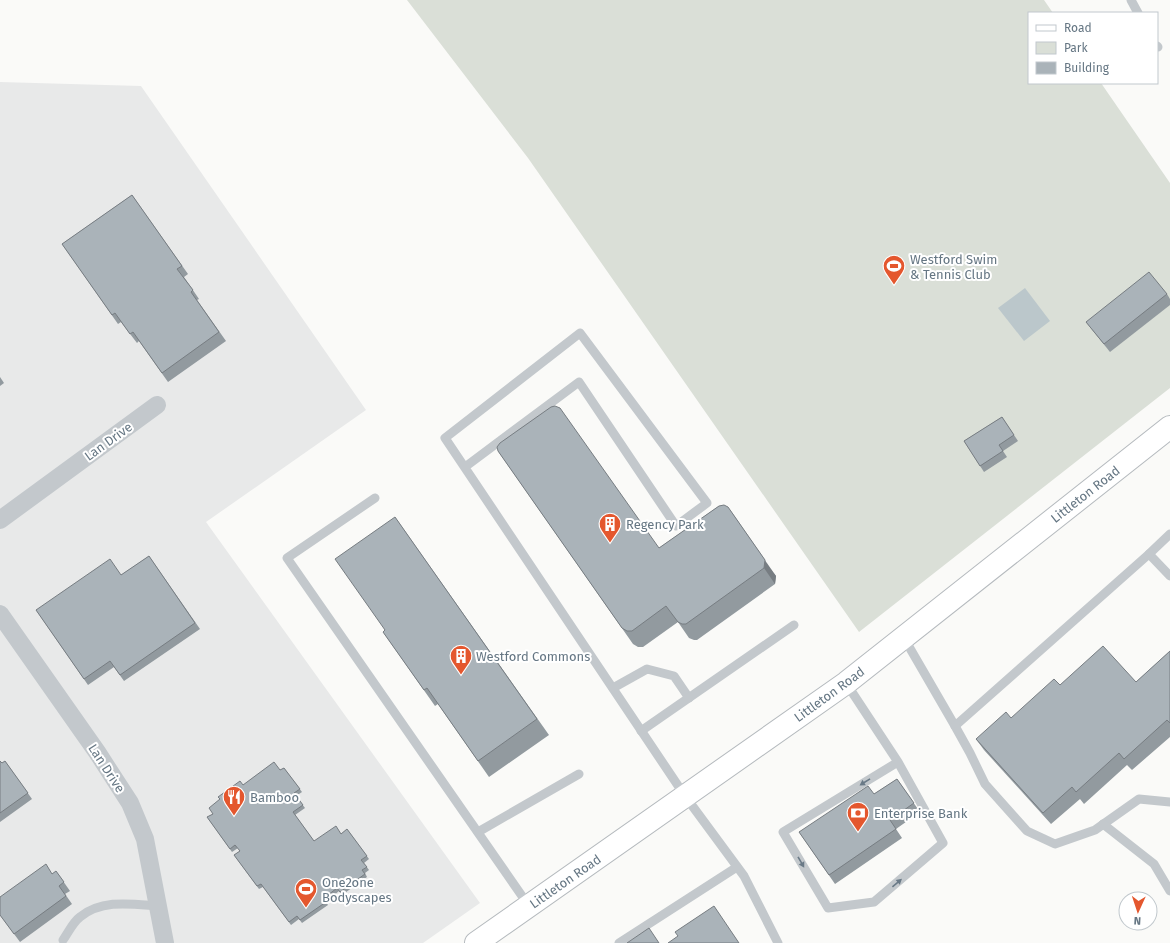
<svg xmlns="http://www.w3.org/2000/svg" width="1170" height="943" viewBox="0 0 1170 943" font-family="'Fira Sans',sans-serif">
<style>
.built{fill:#e8e9e9}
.green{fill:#dadfd7}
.water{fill:#bbc7cb}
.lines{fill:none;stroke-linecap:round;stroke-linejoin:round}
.primary-casing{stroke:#b5babe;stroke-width:24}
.service{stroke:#c3c8cc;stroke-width:9}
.minor{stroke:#c3c8cc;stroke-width:18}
.primary{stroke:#fff;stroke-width:22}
.wall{fill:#929a9f}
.shaded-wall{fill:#777d82}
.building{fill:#aab3b9;stroke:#777d82}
.oneway{fill:#6a7a87}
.labels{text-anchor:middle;stroke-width:4;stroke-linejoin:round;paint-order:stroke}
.poi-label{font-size:13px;fill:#657683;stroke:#fff;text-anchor:start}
.street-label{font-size:13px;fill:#657683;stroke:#fff}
</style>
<rect width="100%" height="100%" fill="#fafaf8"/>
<polygon class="built" points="0,82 141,86 366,410 206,522 480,903 423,943 0,943"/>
<polygon class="green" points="407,0 1044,0 1053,13 1029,13 1029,83 1101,83 1170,183 1170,388 859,632 528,158"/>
<polygon class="water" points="1025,288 1050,321 1024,341 998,308"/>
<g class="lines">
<g class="primary-casing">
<polyline id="primary" points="476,943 846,683 1170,427"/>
</g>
<g class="service">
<polyline points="1131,0 1138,13"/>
<polyline points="1157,46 1158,47"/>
<polyline points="465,467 579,382 676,526 707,503 580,333 445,438 685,796 744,876 778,943"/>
<polyline points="375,498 287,558 529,906"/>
<polyline points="1170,534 1149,554 1170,576"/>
<polyline points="904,638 955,726 1149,554"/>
<polyline points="846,683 898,762 943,843 874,902 828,908 783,832 898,762"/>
<polyline points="613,688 647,669 674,676 689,698"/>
<polyline points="955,726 970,753 985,784 1027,831 1055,844 1095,830 1139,799 1170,802"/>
<polyline points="641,731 794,625"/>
<polyline points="1103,824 1154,864 1170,891"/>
<polyline points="478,832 579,774"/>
<path d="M63 940C68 933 73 922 80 917 102 899 131 904 158 906"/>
<polyline points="619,943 737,867"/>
</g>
<g class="minor">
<polyline points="0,520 157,405"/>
<polyline points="0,614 97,752 130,803 145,839 165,943"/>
</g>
<use href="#primary" class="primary"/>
</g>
<g class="wall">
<polygon points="132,195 188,274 184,277 199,299 197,300 226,341 168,382 139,341 137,343 121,322 118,324 62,244"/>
<polygon points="1167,294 1170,299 1170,305 1110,352 1086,322"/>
<polygon points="0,377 4,383 0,386"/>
<polygon points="1002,417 1018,441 1003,451 1007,457 984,472 964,441"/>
<polygon points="498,451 659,548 719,506 776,576 775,584 697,640 694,640 689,638 678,622 643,647 638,647 633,644"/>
<polygon points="395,517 549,735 489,777 438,704 435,706 383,632 385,630"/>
<polygon points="149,556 200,629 124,681 114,667 88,685 36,610 121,575"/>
<polygon points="1170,651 1170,737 1132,770 1127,765 1084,804 1080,799 1051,824 984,750 976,739 1011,718 1060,685 1136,682"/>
<polygon points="0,761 2,763 5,761 32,799 0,822"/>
<polygon points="284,768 302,792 296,796 305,808 295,815 314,841 341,834 347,829 369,859 364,863 369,870 365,873 367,877 342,895 339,891 326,902 328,905 302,923 299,919 291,925 263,887 259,889 234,855 240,851 238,848 232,852 207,817 213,814 243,785 280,770"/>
<polygon points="897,779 920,812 896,829 902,838 835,884 799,832 874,794"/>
<polygon points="56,871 70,891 65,894 72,904 20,942 0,915"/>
</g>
<polygon class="shaded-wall" points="728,507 776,576 775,584 764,568"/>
<g class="building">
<polygon points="132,195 182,266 177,269 193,290 191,292 219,332 162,373 133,332 130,334 115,313 112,315 62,244"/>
<polygon points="1149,272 1167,294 1104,344 1086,322"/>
<polygon points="555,406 560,408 659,548 719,506 724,505 728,507 765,560 764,568 686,624 682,624 678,622 666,606 632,631 627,631 622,628 498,451 497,447 500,443 551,407"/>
<polygon points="1002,417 1014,435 999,445 1003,451 980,466 964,441"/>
<polygon points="395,517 537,719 478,761 427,688 424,690 383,632 385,630 335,559"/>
<polygon points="149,556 195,623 120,675 110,661 84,679 36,610 110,559 121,575"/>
<polygon points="1103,646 1136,682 1170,651 1170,723 1167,720 1124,759 1119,753 1076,792 1072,787 1043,813 976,739 1006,712 1011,718 1054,679 1060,685"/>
<polygon points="0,761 2,763 5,761 28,793 0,813"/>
<polygon points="274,762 280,770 284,768 300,789 294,793 303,805 293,812 314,841 336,826 341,834 347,829 367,856 361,860 367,867 362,870 365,874 340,892 337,888 323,899 326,902 300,920 297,916 289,922 261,884 257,886 234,855 240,851 235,845 230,849 207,817 213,814 209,808 220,799 218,797 240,781 243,785"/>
<polygon points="897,779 914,803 890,820 896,829 829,875 799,832 868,786 874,794"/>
<polygon points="46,864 52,874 56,871 64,882 59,886 66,896 14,934 0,915 0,897"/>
<polygon points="714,906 739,943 668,943 678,936 675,932"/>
<polygon points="649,928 659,943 627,943"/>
</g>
<defs><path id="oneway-solid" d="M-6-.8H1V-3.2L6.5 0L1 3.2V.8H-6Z"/></defs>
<g class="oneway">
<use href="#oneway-solid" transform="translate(865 782) rotate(148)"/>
<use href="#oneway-solid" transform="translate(801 862) rotate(60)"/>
<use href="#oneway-solid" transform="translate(897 883) rotate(-40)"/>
</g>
<defs>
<g id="stadium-pin" transform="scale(1.15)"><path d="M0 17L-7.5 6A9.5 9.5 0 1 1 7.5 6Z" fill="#e4572e" stroke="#fff"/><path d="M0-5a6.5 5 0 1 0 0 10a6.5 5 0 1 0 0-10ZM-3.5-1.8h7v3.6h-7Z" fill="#fff"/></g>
<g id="building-pin" transform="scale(1.15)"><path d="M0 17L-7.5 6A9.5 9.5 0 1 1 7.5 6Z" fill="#e4572e" stroke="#fff"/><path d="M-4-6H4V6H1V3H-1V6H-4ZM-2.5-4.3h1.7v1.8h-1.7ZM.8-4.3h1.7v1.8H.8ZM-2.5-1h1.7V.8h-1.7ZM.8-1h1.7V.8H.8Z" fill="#fff"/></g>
<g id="restaurant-pin" transform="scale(1.15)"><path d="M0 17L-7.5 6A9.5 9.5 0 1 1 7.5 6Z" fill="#e4572e" stroke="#fff"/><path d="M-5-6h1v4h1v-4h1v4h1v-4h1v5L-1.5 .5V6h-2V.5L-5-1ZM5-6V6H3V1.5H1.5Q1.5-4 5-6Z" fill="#fff"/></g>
<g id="bank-pin" transform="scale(1.15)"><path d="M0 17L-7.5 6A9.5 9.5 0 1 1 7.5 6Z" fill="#e4572e" stroke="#fff"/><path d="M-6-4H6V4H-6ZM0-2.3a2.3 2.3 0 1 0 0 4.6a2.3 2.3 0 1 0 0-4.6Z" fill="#fff"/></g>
</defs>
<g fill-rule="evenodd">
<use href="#stadium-pin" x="894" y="266"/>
<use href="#building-pin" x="610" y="524"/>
<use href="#building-pin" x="461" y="656"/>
<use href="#restaurant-pin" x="234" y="797"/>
<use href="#bank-pin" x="858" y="813"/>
<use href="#stadium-pin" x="306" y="889"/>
</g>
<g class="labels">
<g class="poi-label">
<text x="910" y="264">Westford Swim<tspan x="910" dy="15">&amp; Tennis Club</tspan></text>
<text x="626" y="529">Regency Park</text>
<text x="476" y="661">Westford Commons</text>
<text x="250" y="802">Bamboo</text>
<text x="874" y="818">Enterprise Bank</text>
<text x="322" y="887">One2one<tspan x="322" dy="15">Bodyscapes</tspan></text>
</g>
<g class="street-label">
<text transform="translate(108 441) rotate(-36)" y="5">Lan Drive</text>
<text transform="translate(1085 494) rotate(-38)" y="5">Littleton Road</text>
<text transform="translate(829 694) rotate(-36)" y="5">Littleton Road</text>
<text transform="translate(107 768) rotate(57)" y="5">Lan Drive</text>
<text transform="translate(565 881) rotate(-35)" y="5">Littleton Road</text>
</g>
</g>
<rect x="1028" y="12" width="130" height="72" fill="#ffffff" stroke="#c1c8cd"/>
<rect x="1036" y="25" width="20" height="6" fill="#ffffff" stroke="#c1c8cd"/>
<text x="1064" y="32" font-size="12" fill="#657683">Road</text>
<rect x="1036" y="42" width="20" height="12" fill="#dadfd7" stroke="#c1c8cd"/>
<text x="1064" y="52" font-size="12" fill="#657683">Park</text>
<rect x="1036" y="62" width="20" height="12" fill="#aab3b9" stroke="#c1c8cd"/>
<text x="1064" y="72" font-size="12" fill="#657683">Building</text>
<g transform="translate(1138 911) rotate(183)"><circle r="19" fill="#ffffff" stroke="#c1c8cd"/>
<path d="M0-3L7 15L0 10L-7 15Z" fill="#e4572e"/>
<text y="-6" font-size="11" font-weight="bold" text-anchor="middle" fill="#657683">N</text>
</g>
</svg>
